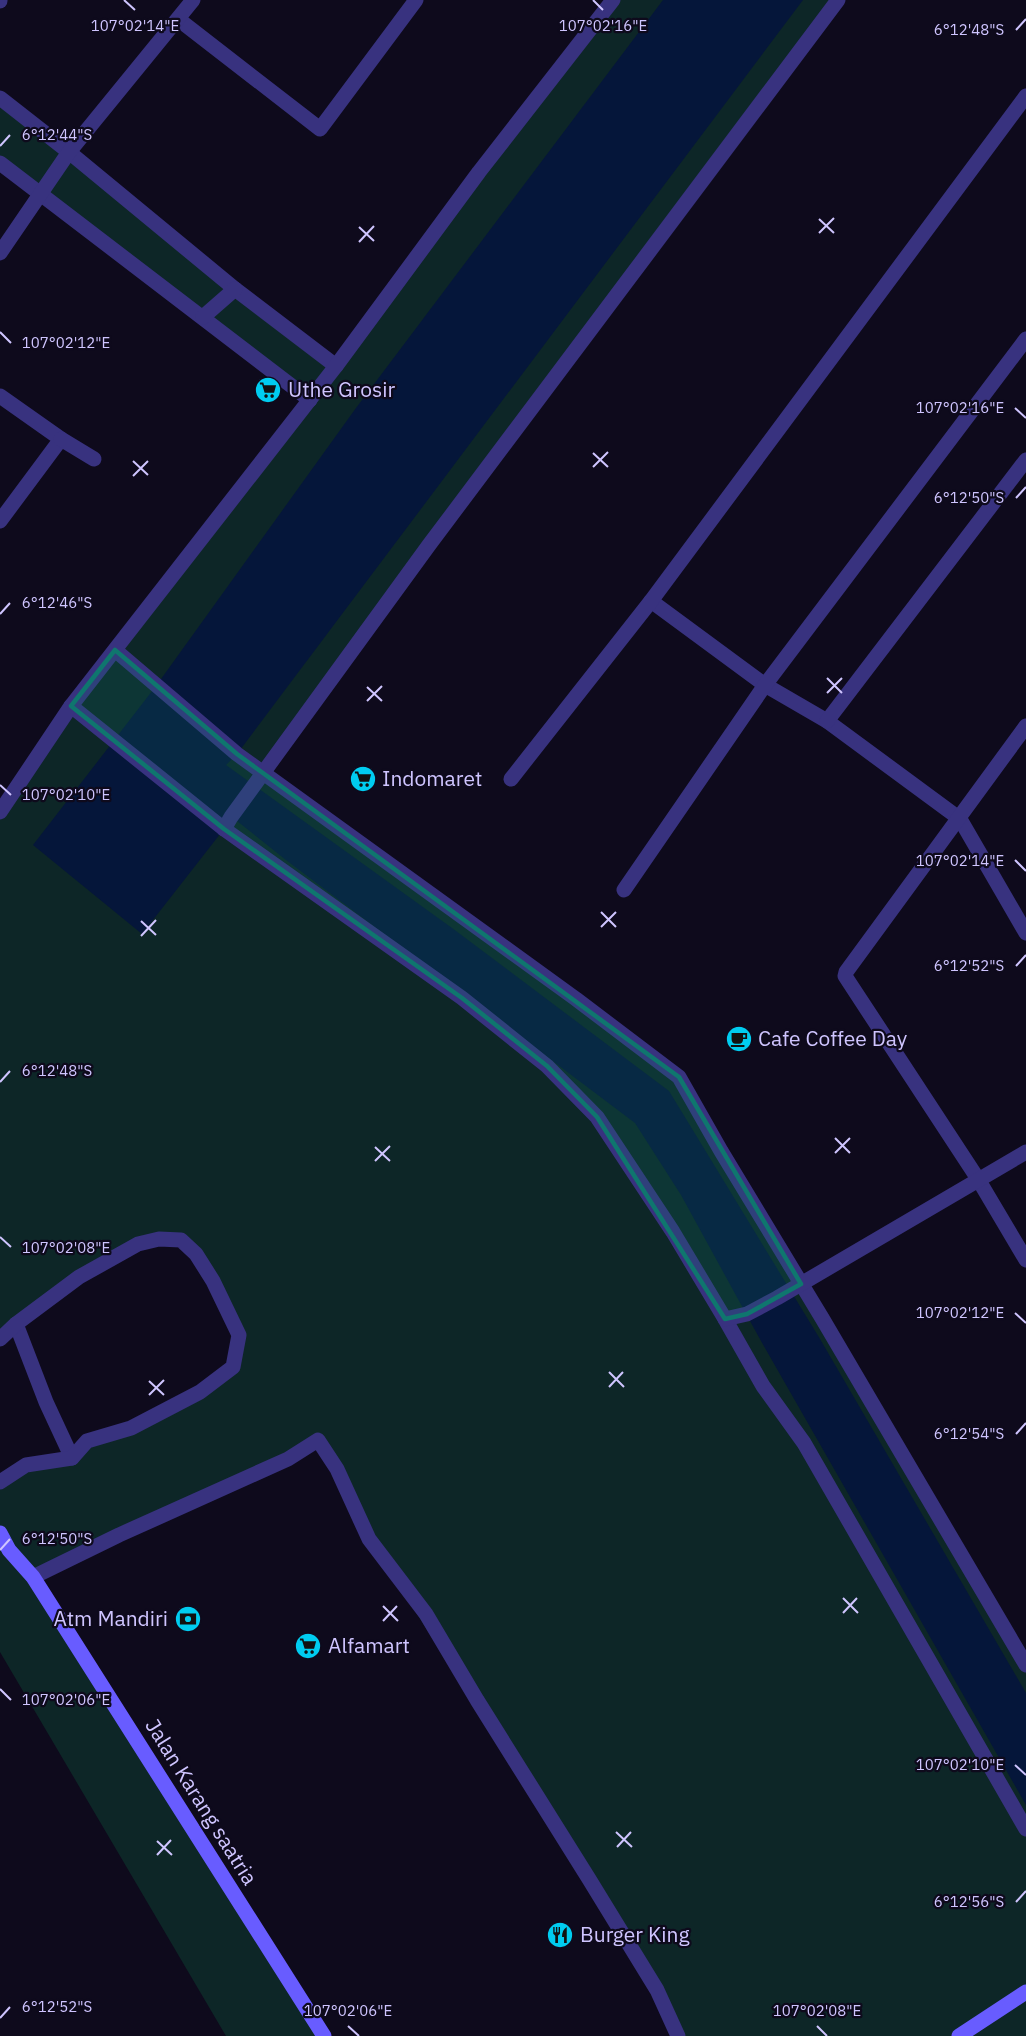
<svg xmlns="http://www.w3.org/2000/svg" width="1026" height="2036" viewBox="0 0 1026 2036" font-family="'IBM Plex Sans',sans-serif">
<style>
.green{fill:#0d2627}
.water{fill:#05163a}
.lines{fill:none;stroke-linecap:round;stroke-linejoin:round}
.lane{stroke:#38327f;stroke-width:15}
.street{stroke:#38327f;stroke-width:15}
.secondary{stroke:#685cff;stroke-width:15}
.marked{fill:#0f766e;fill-opacity:0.2;stroke:#0f766e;stroke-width:4.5;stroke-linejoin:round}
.ticks{fill:none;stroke:#cfc5ff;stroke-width:2}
.labels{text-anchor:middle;stroke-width:4.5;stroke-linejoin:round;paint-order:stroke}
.poi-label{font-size:21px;fill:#cfc5ff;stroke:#0e0a1c;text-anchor:start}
.street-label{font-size:21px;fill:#cfc5ff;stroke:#0e0a1c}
.ticks-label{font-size:15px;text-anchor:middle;fill:#cfc5ff;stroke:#0e0a1c;stroke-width:4.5;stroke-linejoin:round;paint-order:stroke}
</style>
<rect width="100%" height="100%" fill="#0e0a1c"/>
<polygon class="green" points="613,0 838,0 263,773 679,1077 1026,1665 1026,2036 678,2036 657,1990 369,1539 318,1441 34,1577 324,2036 226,2036 0,1652 0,1482 26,1465 72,1458 87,1441 129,1428 233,1367 239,1334 181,1240 138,1244 0,1339 0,805 310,400 0,163 0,98 336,366"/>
<polygon class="water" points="663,0 803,0 237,754 226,765 452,928 669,1091 820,1339 1026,1693 1026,1805 761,1341 681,1195 635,1123 286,860 232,817 224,829 142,934 33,845 156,686 356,408"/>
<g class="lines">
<g class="lane">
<polyline points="16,1324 46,1402 72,1458"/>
<polyline points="0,1339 16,1324 79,1277 138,1244 159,1239 181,1240 196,1254 213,1281 239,1335 233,1367 200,1392 131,1428 87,1441 72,1458 26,1465 0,1482"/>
</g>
<g class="street">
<polyline points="0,1 0,0"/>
<polyline points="178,19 320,129 416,0"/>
<polyline points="0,98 69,152 235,289 336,366"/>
<polyline points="0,163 310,400"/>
<polyline points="0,253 69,152 193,0"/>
<polyline points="203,317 235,289"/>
<polyline points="0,396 61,439 0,521"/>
<polyline points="61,439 94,459"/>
<polyline points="651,601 765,685 827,721 960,819 1026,933"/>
<polyline points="115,650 237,754 576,999 679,1077 721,1151 822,1318 1026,1665"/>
<polyline points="71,706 224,829 462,998 547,1066 597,1117 673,1232 725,1319 763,1386 804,1443 1026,1829"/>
<polyline points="827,721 1026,460"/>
<polyline points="1026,726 846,972 845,976 978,1179 1026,1260"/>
<polyline points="511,779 651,601 1026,96"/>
<polyline points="0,812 71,706 336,366 479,172 613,0"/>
<polyline points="224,829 231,817 429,545 838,0"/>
<polyline points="624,890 765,685 1026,339"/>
<polyline points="725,1319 747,1314 777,1298 1026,1152"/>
<polyline points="33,1577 119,1535 288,1459 318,1440 337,1469 369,1539 426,1614 477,1700 589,1879 657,1990 678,2036"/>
</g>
<g class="secondary">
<polyline points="0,1533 9,1550 33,1577 324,2036"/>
<polyline points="959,2036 1026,1992"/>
</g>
</g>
<path class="marked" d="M115 650 237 754 679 1077 801 1284 747 1314 725 1319 597 1117 547 1066 462 998 224 829 71 706Z"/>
<path class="ticks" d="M124 0 135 10M593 0 603 10M1016 30 1026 19M0 146 10 135M819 219 834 233M359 227 374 241M819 233 834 218M359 242 374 226M0 332 11 343M1015 408 1026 418M593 453 608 467M133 461 148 475M593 467 608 452M133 476 148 461M1016 498 1026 487M0 614 10 603M827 678 842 693M367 687 382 701M827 693 842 678M367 701 382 686M0 785 11 795M1015 860 1026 871M601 912 616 927M141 921 156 935M601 927 616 912M141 936 156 920M1016 966 1026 955M0 1082 10 1071M835 1138 850 1153M375 1147 390 1161M835 1153 850 1138M375 1161 390 1146M0 1237 11 1247M1015 1313 1026 1323M609 1372 624 1387M149 1381 164 1395M609 1387 623 1372M149 1395 164 1380M1016 1434 1026 1423M0 1550 10 1539M843 1598 858 1613M383 1606 398 1621M843 1613 857 1598M383 1621 397 1606M0 1689 11 1700M1015 1765 1026 1775M616 1832 632 1847M157 1841 172 1855M617 1847 631 1832M157 1855 171 1840M1016 1902 1026 1891M0 2018 10 2007M348 2026 359 2036M817 2026 827 2036"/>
<defs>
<g id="supermarket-disc" transform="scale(1.35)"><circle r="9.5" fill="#00ccf0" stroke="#0e0a1c"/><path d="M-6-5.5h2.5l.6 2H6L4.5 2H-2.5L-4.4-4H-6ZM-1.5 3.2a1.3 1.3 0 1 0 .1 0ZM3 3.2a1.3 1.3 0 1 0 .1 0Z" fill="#111"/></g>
<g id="cafe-disc" transform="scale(1.35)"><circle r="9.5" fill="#00ccf0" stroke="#0e0a1c"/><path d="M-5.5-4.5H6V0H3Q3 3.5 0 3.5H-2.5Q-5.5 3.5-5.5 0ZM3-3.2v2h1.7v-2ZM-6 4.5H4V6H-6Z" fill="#111"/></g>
<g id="bank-disc" transform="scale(1.35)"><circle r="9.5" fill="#00ccf0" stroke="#0e0a1c"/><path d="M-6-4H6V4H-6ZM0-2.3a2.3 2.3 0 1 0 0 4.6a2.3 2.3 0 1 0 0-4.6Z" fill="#111"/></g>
<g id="restaurant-disc" transform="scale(1.35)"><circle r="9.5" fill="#00ccf0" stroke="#0e0a1c"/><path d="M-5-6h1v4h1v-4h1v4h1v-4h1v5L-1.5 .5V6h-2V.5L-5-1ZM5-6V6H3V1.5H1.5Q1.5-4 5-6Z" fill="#111"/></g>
</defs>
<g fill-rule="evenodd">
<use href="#supermarket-disc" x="268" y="390"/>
<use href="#supermarket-disc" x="363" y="779"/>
<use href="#cafe-disc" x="739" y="1039"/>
<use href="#bank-disc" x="188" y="1619"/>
<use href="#supermarket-disc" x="308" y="1646"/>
<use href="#restaurant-disc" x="560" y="1935"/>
</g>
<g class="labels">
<g class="poi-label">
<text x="288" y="397">Uthe Grosir</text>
<text x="382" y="786">Indomaret</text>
<text x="758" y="1046">Cafe Coffee Day</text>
<text x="168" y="1626" text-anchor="end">Atm Mandiri</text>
<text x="328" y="1653">Alfamart</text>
<text x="580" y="1942">Burger King</text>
</g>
<g class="street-label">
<text transform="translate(201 1802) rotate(58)" y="7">Jalan Karang saatria</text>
</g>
</g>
<g class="ticks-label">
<text x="135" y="31">107°02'14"E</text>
<text x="603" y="31">107°02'16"E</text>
<text x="969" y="35">6°12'48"S</text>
<text x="57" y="140">6°12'44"S</text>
<text x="66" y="348">107°02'12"E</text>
<text x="960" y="413">107°02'16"E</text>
<text x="969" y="503">6°12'50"S</text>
<text x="57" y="608">6°12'46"S</text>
<text x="66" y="800">107°02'10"E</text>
<text x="960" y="866">107°02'14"E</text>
<text x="969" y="971">6°12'52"S</text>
<text x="57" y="1076">6°12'48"S</text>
<text x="66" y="1253">107°02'08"E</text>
<text x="960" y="1318">107°02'12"E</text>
<text x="969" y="1439">6°12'54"S</text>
<text x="57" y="1544">6°12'50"S</text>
<text x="66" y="1705">107°02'06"E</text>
<text x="960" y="1770">107°02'10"E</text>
<text x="969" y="1907">6°12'56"S</text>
<text x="57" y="2012">6°12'52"S</text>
<text x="348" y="2016">107°02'06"E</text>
<text x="817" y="2016">107°02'08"E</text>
</g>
</svg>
